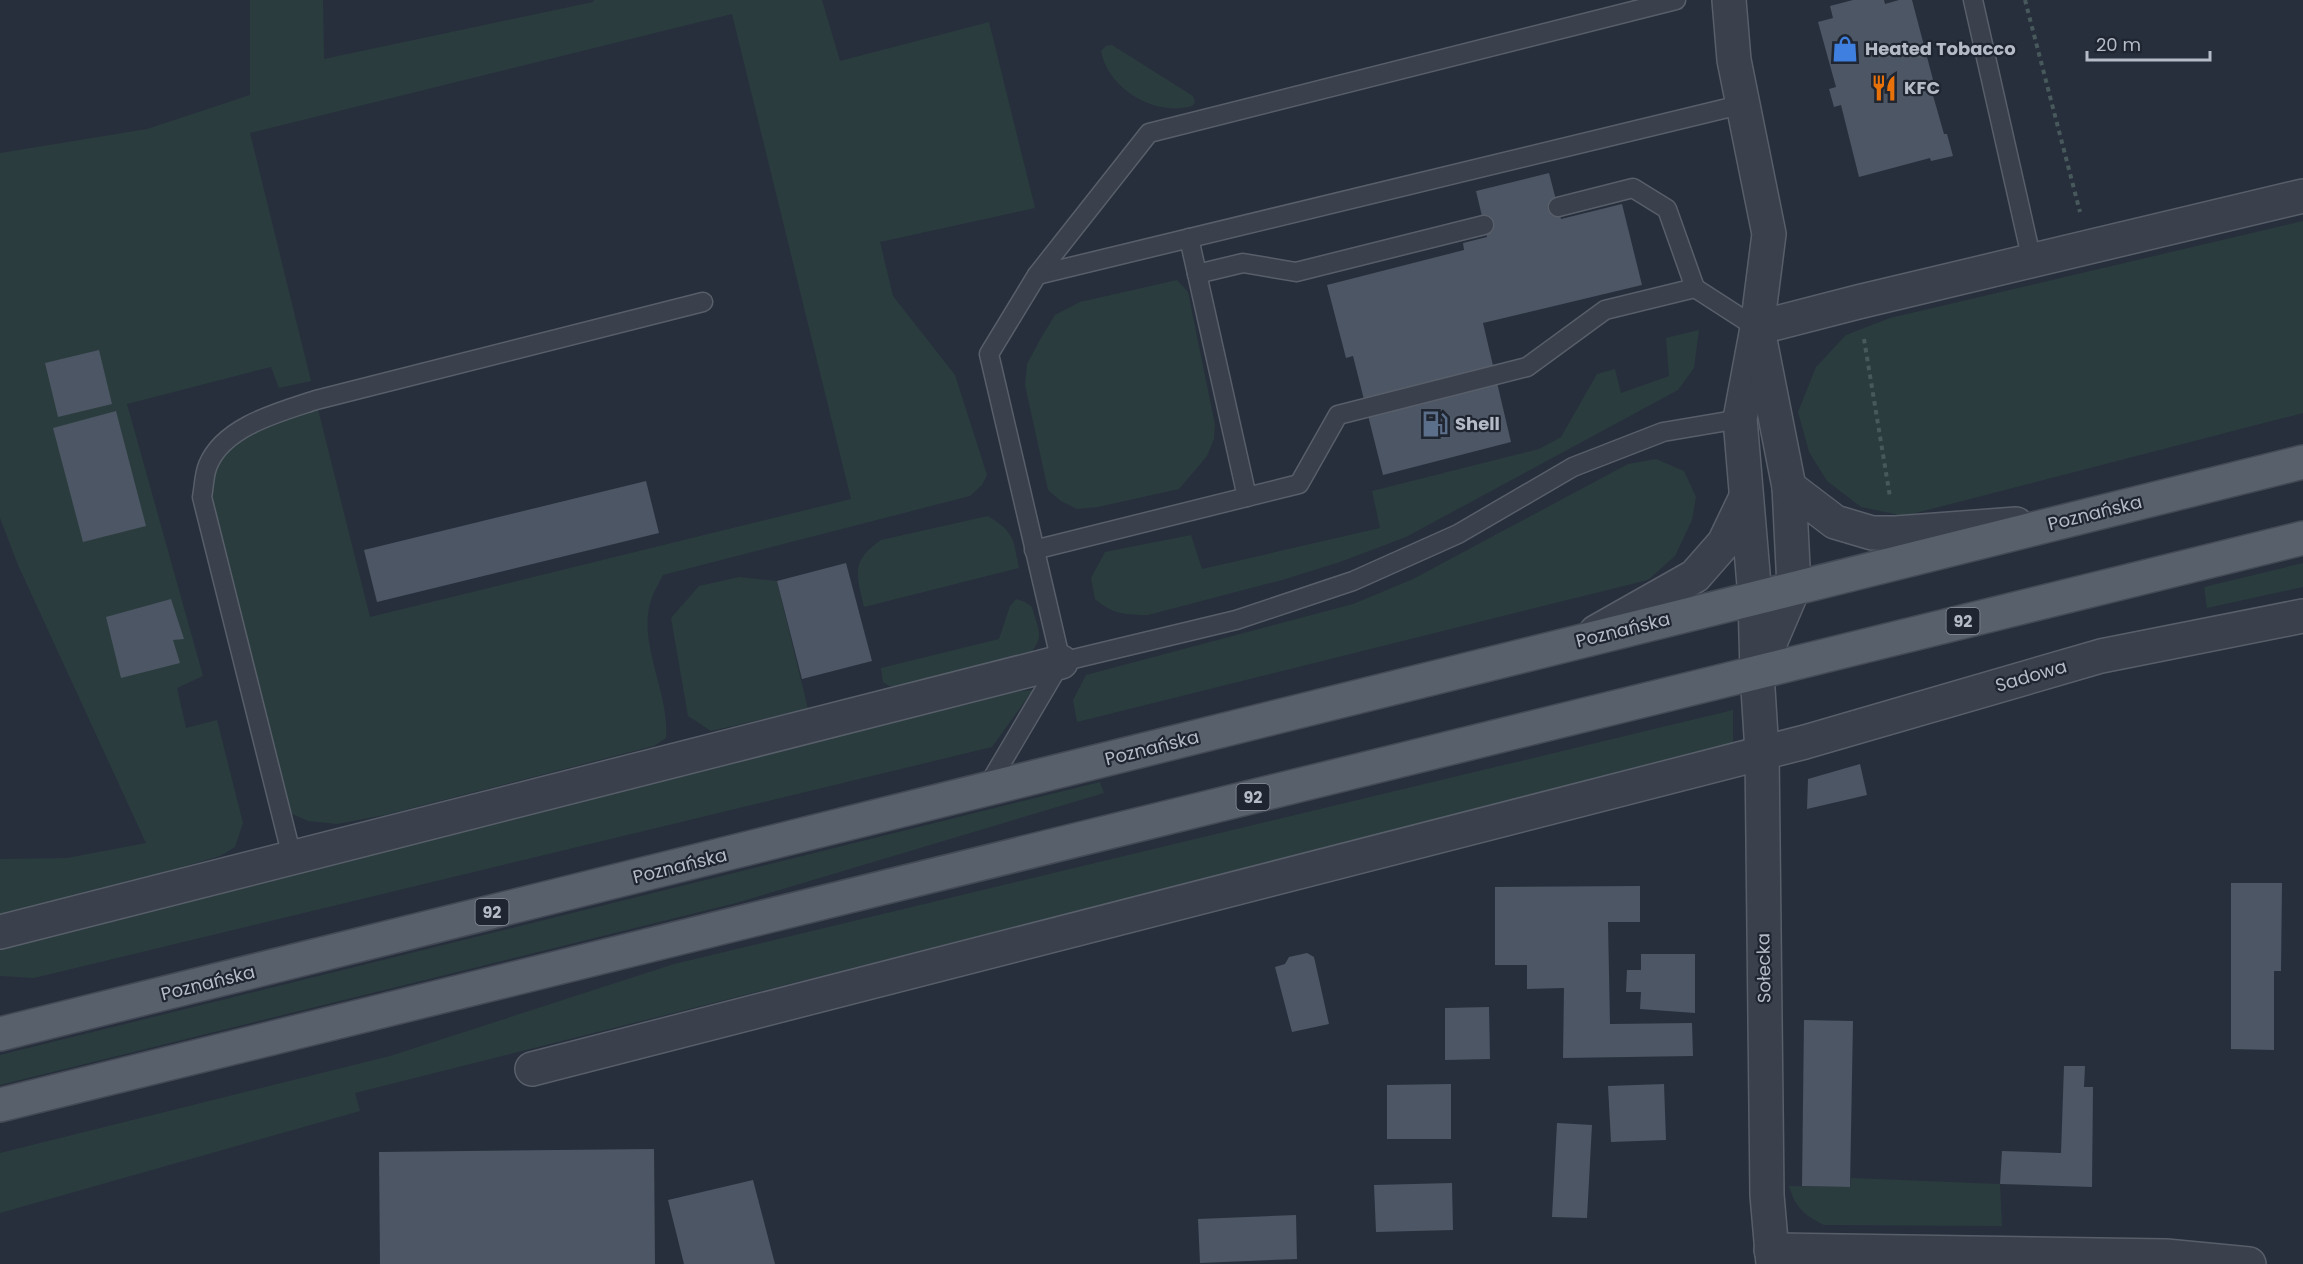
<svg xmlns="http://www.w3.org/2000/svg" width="2303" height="1264" viewBox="0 0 2303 1264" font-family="Poppins,sans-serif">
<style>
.green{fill:#2a3c3e}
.building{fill:#4d5664}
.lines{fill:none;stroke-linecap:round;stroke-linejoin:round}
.lane-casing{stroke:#585f6a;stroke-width:21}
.street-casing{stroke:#585f6a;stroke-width:36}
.primary-casing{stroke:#434a55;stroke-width:36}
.path{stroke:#48595c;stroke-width:4;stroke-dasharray:4.5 4.5;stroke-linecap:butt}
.lane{stroke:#3a414c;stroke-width:18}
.street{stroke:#3a414c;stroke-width:33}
.primary{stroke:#58606c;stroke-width:33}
.labels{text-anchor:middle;stroke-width:4.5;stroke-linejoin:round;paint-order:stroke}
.shield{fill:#1f2631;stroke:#898f9a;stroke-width:1.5}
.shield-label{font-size:16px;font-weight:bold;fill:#b6bcc7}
.poi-label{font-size:18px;font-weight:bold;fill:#b6bcc7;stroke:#1f2631;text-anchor:start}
.street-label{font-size:18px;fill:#b6bcc7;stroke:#1f2631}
</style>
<rect width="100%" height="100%" fill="#272f3c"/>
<g class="green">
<path d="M250 0H323L324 59 593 2 594 0H822L840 61 989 22 1035 208 880 242 893 296 955 375 987 475 982 485 970 496 663 575C659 583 654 591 651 600 637 643 670 694 666 738L654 746 385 815 337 824 308 821 290 813 211 504C213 491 212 474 218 462 235 425 283 418 318 409L370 617 851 499 732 14 250 133 311 381 279 388 271 367 127 404 203 676 177 688 186 728 217 720 243 823 235 847 220 856 155 875 159 891 0 932V859L67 858 146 843 18 565 0 518V153L147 129 250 95Z"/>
<path d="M1112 45 1193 96 1195 102 1192 106C1155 117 1108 89 1101 51L1106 46Z"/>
<polygon points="2303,221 2303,413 1904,516 1861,507 1827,481 1809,452 1798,412 1816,367 1846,335 1890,318"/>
<polygon points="1177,280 1188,292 1215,425 1214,439 1207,456 1179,489 1098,507 1077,509 1061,501 1048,490 1025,385 1027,364 1041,338 1055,315 1080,302"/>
<path d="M1699 330 1694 368 1678 390 1406 537 1340 562 1282 580 1148 615C1126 615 1112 614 1095 599L1091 578 1105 552 1191 535 1202 569 1380 528 1372 491 1539 449 1561 437 1597 374 1615 369 1621 393 1669 376 1666 338Z"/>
<polygon points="1656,459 1684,471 1696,497 1692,520 1675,556 1648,580 1077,722 1073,700 1086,675 1353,604 1413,579 1628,464"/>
<path d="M988 516C1015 533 1013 538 1019 568L864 607C856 573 851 561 881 540Z"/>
<polygon points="2303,563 2303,587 2207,608 2204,587"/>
<polygon points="739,577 777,581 808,709 711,731 688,716 671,618 699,586"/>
<path d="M1016 599 1025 602 1032 607C1038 631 1046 636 1028 656L897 687 889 686 883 682 881 668 999 639 1010 606Z"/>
<polygon points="1033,690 992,747 34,978 0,976 0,946 1010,692"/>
<polygon points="1733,710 1733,747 355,1093 360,1111 0,1213 0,1153 390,1056 674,964"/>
<polygon points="1100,782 1104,793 736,903 0,1085 0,1055"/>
<path d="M1851 1178 2000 1184 2002 1226 1824 1225C1805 1216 1795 1207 1789 1186L1850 1187Z"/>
</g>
<g class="building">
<polygon points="1853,0 1884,0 1885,4 1899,0 1912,0 1936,91 1932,92 1944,134 1947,134 1953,156 1931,161 1930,158 1859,177 1841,105 1834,107 1829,89 1836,87 1818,22 1833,18 1830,6"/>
<polygon points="1549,173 1561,219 1622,204 1642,285 1483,323 1511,442 1383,475 1353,356 1346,358 1327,285 1464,250 1463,243 1487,237 1476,191"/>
<polygon points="99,350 112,404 58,417 45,363"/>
<polygon points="116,411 146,526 83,542 53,428"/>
<polygon points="646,481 659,533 377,602 364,550"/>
<polygon points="846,563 872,661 802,679 777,581"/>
<polygon points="171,599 184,639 173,640 180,663 121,678 106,617"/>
<polygon points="1860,764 1867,795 1807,809 1808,779"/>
<polygon points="2231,883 2282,883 2281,971 2274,971 2274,1050 2231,1049"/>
<polygon points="1640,886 1640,922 1608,922 1610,1024 1692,1023 1693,1056 1563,1058 1564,988 1527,989 1527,965 1495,965 1495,887"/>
<polygon points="1307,953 1314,957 1329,1024 1292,1032 1275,967 1285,964 1289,957"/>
<polygon points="1641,954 1695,954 1695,1013 1640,1009 1641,992 1626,992 1627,970 1641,970"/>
<polygon points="1489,1007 1490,1059 1445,1060 1445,1008"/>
<polygon points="1804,1020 1853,1021 1850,1187 1802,1186"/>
<polygon points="2064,1066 2085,1066 2084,1087 2093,1087 2092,1187 2000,1184 2002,1151 2061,1153"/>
<polygon points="1451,1084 1451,1139 1387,1139 1387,1085"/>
<polygon points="1664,1084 1666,1140 1611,1142 1608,1086"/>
<polygon points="1557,1123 1592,1125 1587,1218 1552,1217"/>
<polygon points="654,1149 655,1264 380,1264 379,1152"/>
<polygon points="753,1180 775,1264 684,1264 668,1200"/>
<polygon points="1452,1183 1453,1230 1376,1232 1374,1185"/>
<polygon points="1296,1215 1297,1259 1200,1263 1198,1219"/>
</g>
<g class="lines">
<g class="lane-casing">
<g id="lane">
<polyline points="1973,0 2032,261"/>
<polyline points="1558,207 1633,188 1667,209 1695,288"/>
<polyline points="1189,238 1247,497"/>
<polyline points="1197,274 1243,263 1296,272 1484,225"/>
<polyline points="1037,275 1744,104"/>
<polyline points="1034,550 1299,484 1338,415 1527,367 1605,310 1695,288 1757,328"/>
<polyline points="1061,662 1236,620 1353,581 1458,534 1573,467 1663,432 1740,419"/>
<polyline points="986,789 1061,662 989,354 1037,275 1149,133 1676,0"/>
<path d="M292 857 202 497C204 487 204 474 208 465 224 426 280 412 316 400L703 302"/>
</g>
</g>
<g class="street-casing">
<g id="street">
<polyline points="1729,0 1734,60 1769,234 1757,328 1740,419 1755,597 1757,673 1762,752 1767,1195 1773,1264"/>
<polyline points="1757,328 1858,302 2303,196"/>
<polyline points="1761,345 1789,487 1794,587 1761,664"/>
<polyline points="1789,487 1835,522 1872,533 1896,533 2016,524"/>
<polyline points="1596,632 1695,576 1724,543 1746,497"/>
<polyline points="0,932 1061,662"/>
<polyline points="532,1069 1805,742 2101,656 2303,616"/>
<polyline points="1771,1250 2166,1256 2249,1264"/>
</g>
</g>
<g class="primary-casing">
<g id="primary">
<polyline points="0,1034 2303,462"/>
<polyline points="0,1105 2303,538"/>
</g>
</g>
<g class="path">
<polyline points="2025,0 2080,212"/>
<polyline points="1864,339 1890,497"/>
</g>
<use href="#lane" class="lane"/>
<use href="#street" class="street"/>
<use href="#primary" class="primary"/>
</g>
<defs>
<g id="shop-bare" transform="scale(2.07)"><path d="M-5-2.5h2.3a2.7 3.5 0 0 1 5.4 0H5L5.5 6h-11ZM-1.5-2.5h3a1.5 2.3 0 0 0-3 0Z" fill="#3f7fe0" stroke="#1f2631" stroke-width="2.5" paint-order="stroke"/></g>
<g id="restaurant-bare" transform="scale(2.07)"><path d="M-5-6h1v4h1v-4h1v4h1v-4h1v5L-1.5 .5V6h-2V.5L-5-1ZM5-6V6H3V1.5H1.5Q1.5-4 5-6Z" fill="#e8710a" stroke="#1f2631" stroke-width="2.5" paint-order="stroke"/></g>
<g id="fuel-bare" transform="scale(2.07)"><path d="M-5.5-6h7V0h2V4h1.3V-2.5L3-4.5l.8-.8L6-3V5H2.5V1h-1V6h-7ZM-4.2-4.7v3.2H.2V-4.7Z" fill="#5c6f8a" stroke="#1f2631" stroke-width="2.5" paint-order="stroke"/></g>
</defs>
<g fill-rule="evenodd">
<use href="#shop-bare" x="1845" y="49"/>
<use href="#restaurant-bare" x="1884" y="88"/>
<use href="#fuel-bare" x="1435" y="424"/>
</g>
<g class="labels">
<g class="shield">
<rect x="1946.5" y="608" width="33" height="26" rx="4.5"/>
<rect x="1236.5" y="784" width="33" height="26" rx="4.5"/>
<rect x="475.5" y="899" width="33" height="26" rx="4.5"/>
</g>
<g class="shield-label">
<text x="1963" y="627">92</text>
<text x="1253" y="803">92</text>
<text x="492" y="918">92</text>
</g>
<g class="poi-label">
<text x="1865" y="55">Heated Tobacco</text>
<text x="1904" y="94">KFC</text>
<text x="1455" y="430">Shell</text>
</g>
<g class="street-label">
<text transform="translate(2095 513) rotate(-14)" y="6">Poznańska</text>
<text transform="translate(1623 630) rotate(-14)" y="6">Poznańska</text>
<text transform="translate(2031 676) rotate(-16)" y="6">Sadowa</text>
<text transform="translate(1152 748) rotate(-14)" y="6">Poznańska</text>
<text transform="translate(680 866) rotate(-14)" y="6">Poznańska</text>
<text transform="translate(1764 968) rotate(-91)" y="6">Sołecka</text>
<text transform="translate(208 983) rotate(-14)" y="6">Poznańska</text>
</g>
</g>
<path d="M2087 51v9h123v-9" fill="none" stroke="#b6bcc7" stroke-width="3"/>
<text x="2096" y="51" font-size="18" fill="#b6bcc7" stroke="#1f2631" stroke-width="4.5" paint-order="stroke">20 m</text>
</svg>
